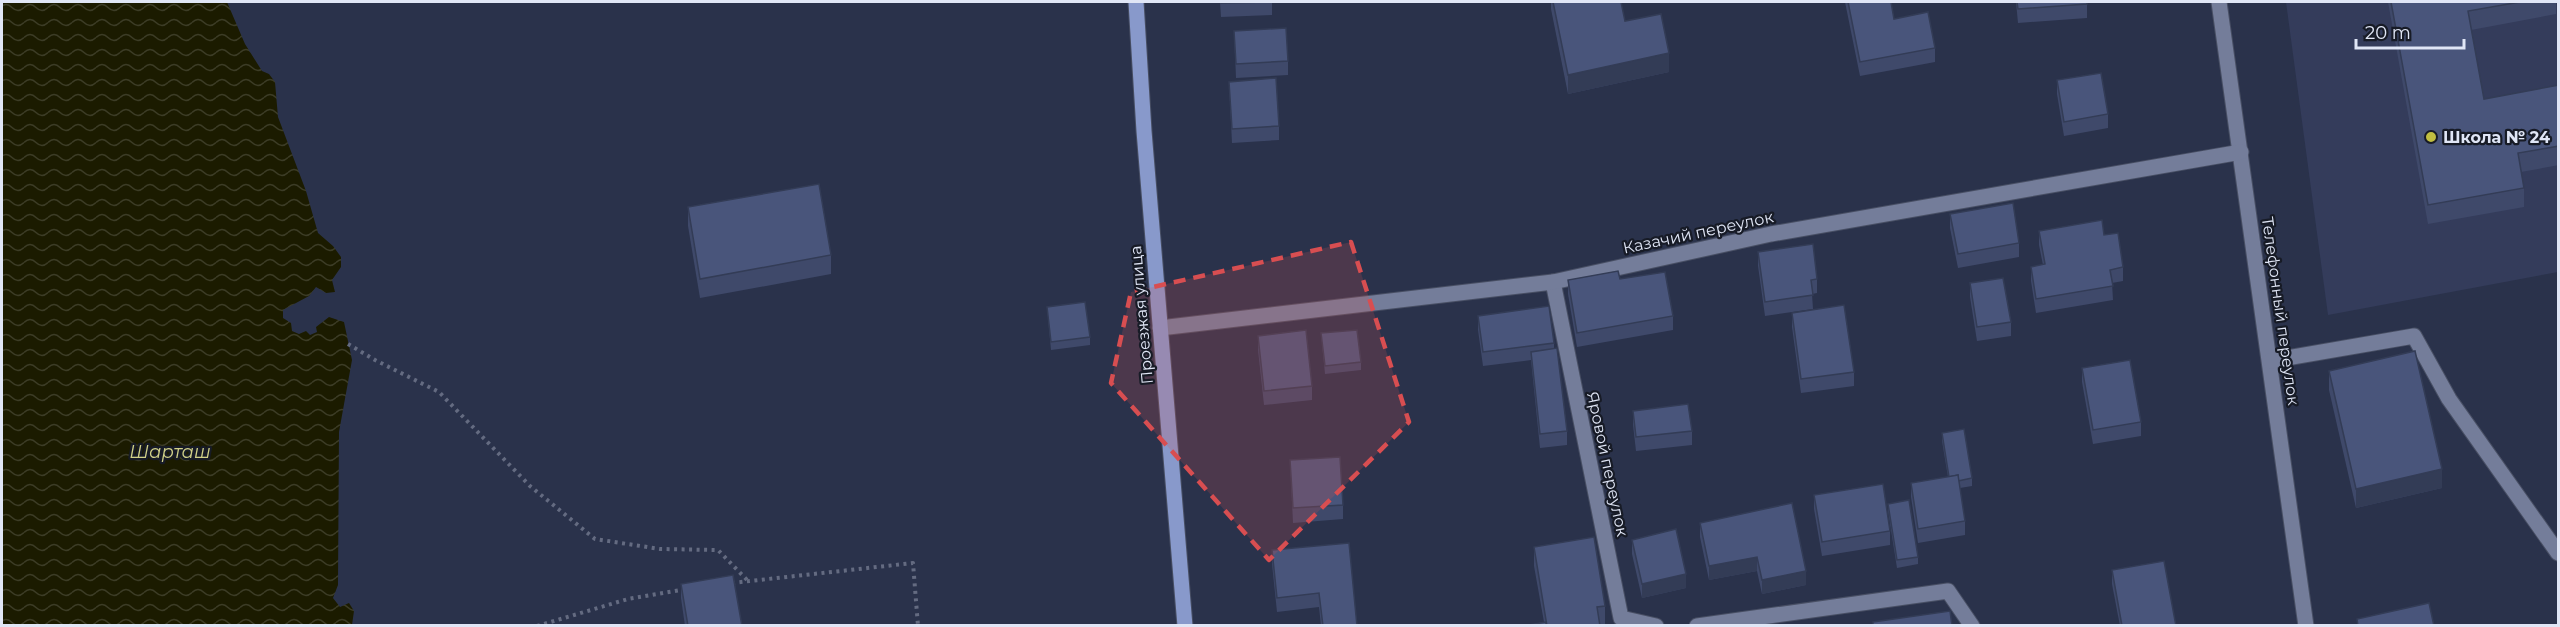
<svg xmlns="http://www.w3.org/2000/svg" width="2560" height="627" viewBox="0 0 2560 627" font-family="Montserrat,sans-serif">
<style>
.built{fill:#343c5b}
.water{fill:url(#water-waves)}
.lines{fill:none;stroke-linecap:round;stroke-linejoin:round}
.minor-casing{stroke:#484f64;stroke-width:17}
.major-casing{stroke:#484f64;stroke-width:17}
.path{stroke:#646b81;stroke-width:4;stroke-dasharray:3 4.5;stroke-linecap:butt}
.minor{stroke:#747d9a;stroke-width:15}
.major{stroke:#8899cb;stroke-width:15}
.wall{fill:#3f496a}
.shaded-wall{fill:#333c56}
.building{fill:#49557b;stroke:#333c56;stroke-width:1.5}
.marked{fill:#d84e51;fill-opacity:0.2;stroke:#d84e51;stroke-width:4.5;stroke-dasharray:12 8;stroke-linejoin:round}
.poi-dot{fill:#c0be41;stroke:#171b26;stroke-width:2}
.labels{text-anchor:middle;stroke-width:4.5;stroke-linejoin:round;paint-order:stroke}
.poi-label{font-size:16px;font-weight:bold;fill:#e0e6f6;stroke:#171b26;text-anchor:start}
.street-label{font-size:16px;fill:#e0e6f6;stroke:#171b26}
.water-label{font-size:18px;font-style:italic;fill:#d1d188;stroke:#171b26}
</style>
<defs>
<pattern id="water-waves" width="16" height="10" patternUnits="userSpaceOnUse" patternTransform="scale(1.5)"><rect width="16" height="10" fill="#1b1b00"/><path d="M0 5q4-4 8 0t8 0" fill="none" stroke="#3c3c26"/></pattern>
</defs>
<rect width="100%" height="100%" fill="#2a324b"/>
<polygon class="built" points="2286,2 2558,2 2558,272 2328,315"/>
<polygon class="water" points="2,2 227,2 245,44 262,71 269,74 275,82 278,117 306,191 318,233 333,246 341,257 341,267 332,280 335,292 326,293 316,287 309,296 283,310 283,318 291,323 292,331 299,334 306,331 310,335 317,332 316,327 329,317 344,322 352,360 339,432 338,585 333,598 340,607 349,603 354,611 352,625 2,625"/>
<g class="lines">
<g class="minor-casing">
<g id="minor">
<polyline points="2219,2 2306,626"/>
<polyline points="1553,282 1621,618 1656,626"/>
<polyline points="1160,328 1553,282 1771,234 2241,152"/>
<polyline points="2270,361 2414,336 2449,399 2558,553"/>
<polyline points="1697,626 1948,591 1972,626"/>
</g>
</g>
<g class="major-casing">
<polyline id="major" points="1136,2 1144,131 1185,626"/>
</g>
<g class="path">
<polyline points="348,344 375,360 439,392 530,486 595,539 660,549 718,550 748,581"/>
<polyline points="732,583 913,563 918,626"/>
<polyline points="537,626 628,599 686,589"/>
</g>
<use href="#minor" class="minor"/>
<use href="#major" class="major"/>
</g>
<g class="wall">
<polygon points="1220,2 1272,2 1272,15 1221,17"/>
<polygon points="1551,2 1621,2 1625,21 1669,72 1568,94 1551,9"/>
<polygon points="1845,2 1891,2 1894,19 1935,48 1935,62 1860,76"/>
<polygon points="2016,2 2087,2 2087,18 2018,23"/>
<polygon points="2388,2 2556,2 2556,14 2471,30 2484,99 2559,85 2559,165 2521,172 2524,188 2524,207 2428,224"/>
<polygon points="1234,31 1288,61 1288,75 1236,78"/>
<polygon points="2057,80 2108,114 2108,128 2064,136 2057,94"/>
<polygon points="1229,82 1279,126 1279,140 1232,143"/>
<polygon points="688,207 831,255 831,274 700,298 688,226"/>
<polygon points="1950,214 2019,243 2019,257 1958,268 1950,228"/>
<polygon points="2039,231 2104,235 2123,267 2123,281 2112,283 2113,300 2036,313 2031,281 2031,267 2043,265 2039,245"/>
<polygon points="1758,252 1817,279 1817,293 1812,294 1813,309 1765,316 1758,266"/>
<polygon points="1620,279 1673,316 1673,330 1577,347 1568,294 1568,280"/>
<polygon points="1970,283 2011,322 2011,336 1977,341 1970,297"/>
<polygon points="1047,307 1090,337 1090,345 1051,350"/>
<polygon points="1792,313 1854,372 1854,386 1801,393 1792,327"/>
<polygon points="1478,316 1554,343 1554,349 1567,431 1567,445 1540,448 1531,360 1483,366 1478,330"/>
<polygon points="1321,333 1361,362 1361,370 1325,374"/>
<polygon points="1258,336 1312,386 1312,400 1264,405 1258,350"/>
<polygon points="2082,368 2141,422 2141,436 2093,444 2082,382"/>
<polygon points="2329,371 2442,488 2356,508 2329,390"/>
<polygon points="1633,411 1692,431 1692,445 1636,451 1633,425"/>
<polygon points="1942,433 1972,478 1972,486 1960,488 1965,521 1965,535 1918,543 1911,497 1911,483 1948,477 1942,441"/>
<polygon points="1290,460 1343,505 1343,519 1293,523"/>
<polygon points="1814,495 1890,531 1890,545 1822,556 1814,509"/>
<polygon points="1888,504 1918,557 1918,564 1897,568 1888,511"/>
<polygon points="1700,523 1806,585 1762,594 1757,571 1709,580 1700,537"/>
<polygon points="1632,540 1686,588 1642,598 1632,554"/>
<polygon points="1534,547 1605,606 1605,625 1600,626 1524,626 1544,622 1534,566"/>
<polygon points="1272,550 1357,626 1321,626 1319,607 1277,612 1272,564"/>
<polygon points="2112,570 2176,626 2120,626 2112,584"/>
<polygon points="681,584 742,626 685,626 681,598"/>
</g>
<g class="shaded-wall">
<polygon points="1669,53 1669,72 1568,94 1568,75"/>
<polygon points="2442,469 2442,488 2356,508 2356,489"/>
<polygon points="1757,557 1757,571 1709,580 1709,566"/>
<polygon points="1806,571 1806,585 1762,594 1762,580"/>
<polygon points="1686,574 1686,588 1642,598 1642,584"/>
</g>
<g class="building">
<polygon points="1221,2 1269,2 1221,3"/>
<polygon points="1553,2 1621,2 1625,21 1661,14 1669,53 1568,75"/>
<polygon points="1848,2 1891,2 1894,19 1928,12 1935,48 1860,62"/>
<polygon points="2017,2 2087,2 2087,4 2018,9"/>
<polygon points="2391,2 2520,2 2468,11 2484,99 2559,85 2559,146 2518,153 2524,188 2428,205"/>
<polygon points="1286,28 1288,61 1236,64 1234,31"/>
<polygon points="2101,73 2108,114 2064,122 2057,80"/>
<polygon points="1276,78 1279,126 1232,129 1229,82"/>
<polygon points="819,184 831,255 700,279 688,207"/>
<polygon points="2013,203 2019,243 1958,254 1950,214"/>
<polygon points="2102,220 2104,235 2118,233 2123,267 2110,270 2113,286 2036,299 2031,267 2045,264 2039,231"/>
<polygon points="1813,244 1817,279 1811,280 1813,295 1765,302 1758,252"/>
<polygon points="1618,271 1620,279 1665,272 1673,316 1577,333 1568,280"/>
<polygon points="2003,278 2011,322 1977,327 1970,283"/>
<polygon points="1085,302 1090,337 1051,342 1047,307"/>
<polygon points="1844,305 1854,372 1801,379 1792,313"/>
<polygon points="1549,306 1554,343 1483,352 1478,316"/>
<polygon points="1306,330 1312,386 1264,391 1258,336"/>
<polygon points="1357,330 1361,362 1325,366 1321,333"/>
<polygon points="1557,348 1567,431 1540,434 1531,352"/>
<polygon points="2415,351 2442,469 2356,489 2329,371"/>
<polygon points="2130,360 2141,422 2093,430 2082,368"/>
<polygon points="1688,404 1692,431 1636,437 1633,411"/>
<polygon points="1964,429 1972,478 1958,481 1958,475 1949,477 1942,433"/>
<polygon points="1340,457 1343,505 1293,508 1290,460"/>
<polygon points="1958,475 1965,521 1918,529 1911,483"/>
<polygon points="1883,484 1890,531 1822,542 1814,495"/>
<polygon points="1909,500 1918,557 1897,560 1888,504"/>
<polygon points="1792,503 1806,571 1762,580 1757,557 1709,566 1700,523"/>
<polygon points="1676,529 1686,574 1642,584 1632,540"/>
<polygon points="1594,537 1605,606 1597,607 1600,626 1547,626 1534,547"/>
<polygon points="1349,543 1357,626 1323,626 1319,593 1277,598 1272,550"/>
<polygon points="2164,561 2176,626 2122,626 2112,570"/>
<polygon points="733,575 742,626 688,626 681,584"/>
<polygon points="2429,603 2434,626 2358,626 2357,619"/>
<polygon points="1950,611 1952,626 1873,626 1873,622"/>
<polygon points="1546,622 1546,626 1524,626"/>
</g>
<path class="marked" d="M1351 242 1409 422 1269 560 1111 383 1131 292Z"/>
<circle class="poi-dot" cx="2431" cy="137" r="6"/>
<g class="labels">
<g class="poi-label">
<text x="2443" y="143">Школа № 24</text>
</g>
<g class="street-label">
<text transform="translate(1698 232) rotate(-12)" y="6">Казачий переулок</text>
<text transform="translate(2281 311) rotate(82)" y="6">Телефонный переулок</text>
<text transform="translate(1141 315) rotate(-95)" y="6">Проезжая улица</text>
<text transform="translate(1608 464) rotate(78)" y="6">Яровой переулок</text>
</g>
<g class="water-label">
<text x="170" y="458">Шарташ</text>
</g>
</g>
<rect width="2560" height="627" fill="none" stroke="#e0e6f6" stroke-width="6"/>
<path d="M2356 39v9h108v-9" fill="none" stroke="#e0e6f6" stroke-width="3"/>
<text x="2365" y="39" font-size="18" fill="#e0e6f6" stroke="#171b26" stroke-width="4.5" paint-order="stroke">20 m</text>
</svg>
